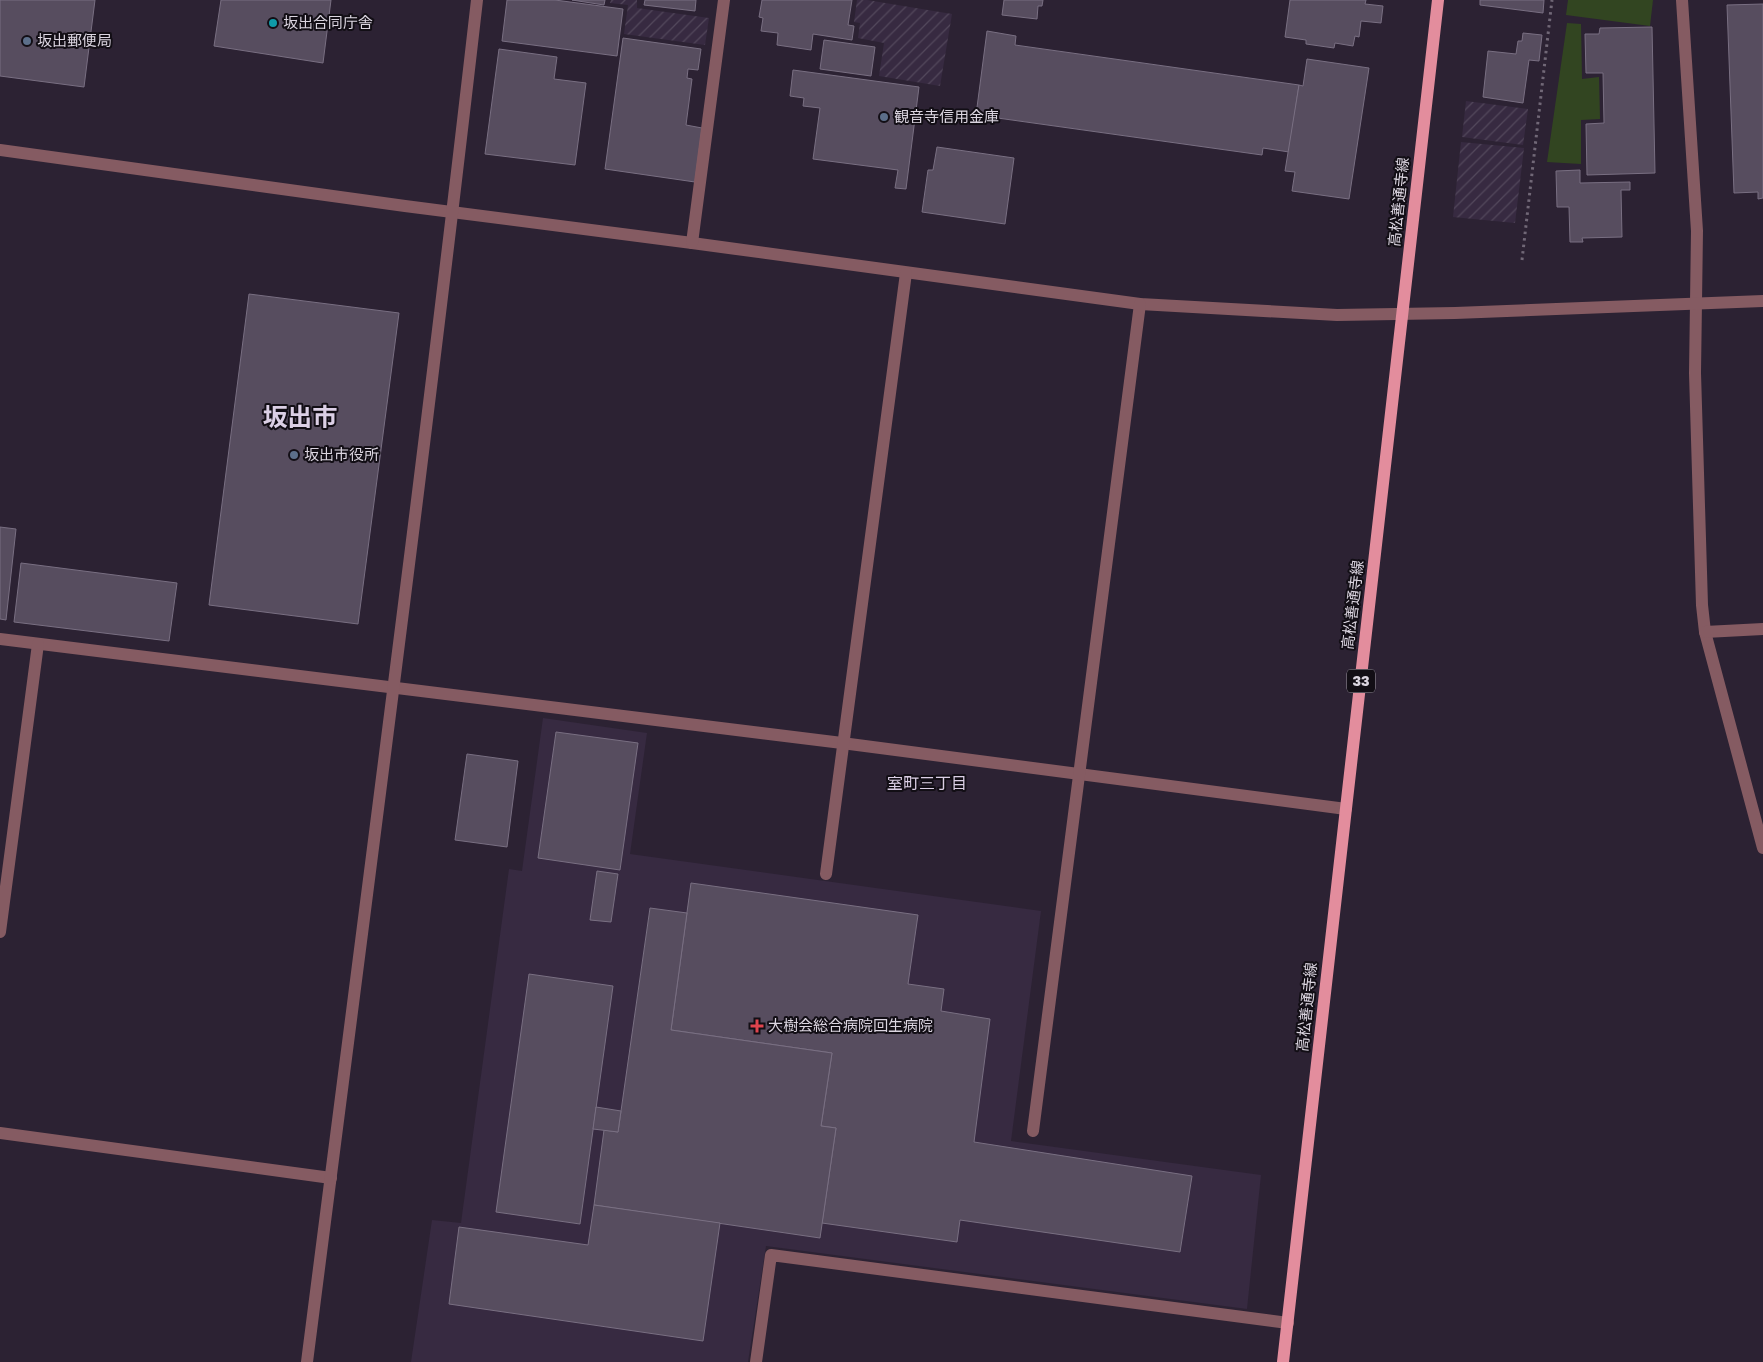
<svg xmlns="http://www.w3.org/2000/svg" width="1763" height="1362" viewBox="0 0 1763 1362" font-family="'Golos Text','Noto Sans JP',sans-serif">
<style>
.industrial{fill:url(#industrial-furrows)}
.built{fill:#372a41}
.garden{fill:#324521}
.building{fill:#574d5f;stroke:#796f82}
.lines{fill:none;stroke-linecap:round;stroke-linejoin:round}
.path{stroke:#716877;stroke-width:3;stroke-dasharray:2.5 4;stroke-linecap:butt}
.minor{stroke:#855b62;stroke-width:12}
.major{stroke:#e38d9d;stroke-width:12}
.culture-dot{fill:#0f9aa8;stroke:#120e15;stroke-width:2}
.service-dot{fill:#5c6f8a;stroke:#120e15;stroke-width:2}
.health-dot{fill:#e0444e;stroke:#120e15;stroke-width:2}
.labels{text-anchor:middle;stroke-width:4;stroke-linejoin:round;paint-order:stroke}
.shield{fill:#120e15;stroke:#9f99a3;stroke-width:1}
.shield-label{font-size:14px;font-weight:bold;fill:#dbd5e0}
.poi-label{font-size:15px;fill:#dbd5e0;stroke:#120e15;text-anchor:start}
.street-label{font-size:15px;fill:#dbd5e0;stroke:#120e15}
.neighbourhood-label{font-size:16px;fill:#dbcfe5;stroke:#120e15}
.town-label{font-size:25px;font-weight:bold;fill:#dbcfe5;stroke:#120e15}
</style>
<defs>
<pattern id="industrial-furrows" width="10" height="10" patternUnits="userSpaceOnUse" patternTransform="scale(1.25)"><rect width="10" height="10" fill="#372a41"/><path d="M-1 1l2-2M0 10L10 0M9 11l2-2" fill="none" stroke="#53485c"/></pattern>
</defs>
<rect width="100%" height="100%" fill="#2c2233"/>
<g class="industrial">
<polygon points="611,0 637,0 637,8 709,18 705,45 624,34 628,5 610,3"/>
<polygon points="857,0 867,0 952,14 940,86 879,76 884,43 858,38 860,23 854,22"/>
<polygon points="1466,101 1528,109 1523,145 1462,137"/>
<polygon points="1461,142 1524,148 1515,223 1453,217"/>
</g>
<polygon class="built" points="543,718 647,733 630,854 1041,911 1011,1141 1261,1175 1247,1309 766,1246 748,1362 411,1362 432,1220 461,1223 509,869 522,871"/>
<g class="garden">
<polygon points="1568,0 1653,0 1650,26 1566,15"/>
<polygon points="1567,23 1581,24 1582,79 1599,77 1600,119 1581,120 1581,164 1547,162"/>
</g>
<g class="building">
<polygon points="0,0 95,0 84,87 0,76"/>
<polygon points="221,0 331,0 323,63 214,46"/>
<polygon points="507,0 555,0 623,9 617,56 502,41"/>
<polygon points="572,0 605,0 604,5"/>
<polygon points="645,0 696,0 695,11 644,5"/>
<polygon points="762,0 852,0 848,25 854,26 852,40 813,34 811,50 777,45 778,33 761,31 763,18 759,17"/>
<polygon points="1004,0 1043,0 1042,6 1038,6 1037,19 1002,15"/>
<polygon points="1290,0 1366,0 1365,4 1383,6 1381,23 1361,21 1359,37 1355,36 1353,46 1335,43 1334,48 1306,44 1306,40 1285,37"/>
<polygon points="1480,0 1544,0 1543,13 1480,5"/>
<polygon points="1763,4 1763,198 1758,199 1758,192 1734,193 1727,5"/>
<polygon points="1652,27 1655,173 1587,175 1586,124 1604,123 1603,73 1586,73 1585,34 1599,34 1600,28"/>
<polygon points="987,31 1016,36 1015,45 1299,85 1289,152 1263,148 1262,155 976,115"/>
<polygon points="1523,33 1542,35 1539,61 1529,60 1523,103 1483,97 1488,51 1516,54 1518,41 1522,41"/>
<polygon points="623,38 701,49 698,70 688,69 687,78 692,79 686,125 702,128 695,182 605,169"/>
<polygon points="824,40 875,47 871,76 820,69"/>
<polygon points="499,49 557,57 554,79 586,83 575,165 485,154"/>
<polygon points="1307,59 1369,68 1349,199 1292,191 1295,172 1285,171 1299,85 1303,86"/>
<polygon points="793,70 919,87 906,189 895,188 898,170 813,159 820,108 803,106 804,98 790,96"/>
<polygon points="937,147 1014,158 1005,224 922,212 928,170 933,170"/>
<polygon points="1580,170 1580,183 1630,182 1630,190 1621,190 1622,237 1582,238 1583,242 1570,242 1569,207 1557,207 1556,171"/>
<polygon points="249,294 399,313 358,624 209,605"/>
<polygon points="0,527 16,529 6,620 0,619"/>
<polygon points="21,563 177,583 169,641 14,622"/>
<polygon points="556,732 638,743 620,870 538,858"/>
<polygon points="467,754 518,761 507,847 455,840"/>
<polygon points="597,871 618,874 611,922 590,920"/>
<polygon points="691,883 918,915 908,984 944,989 941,1011 990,1019 974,1142 1192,1176 1180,1252 960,1220 957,1242 822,1223 836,1128 821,1126 832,1053 671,1030"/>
<polygon points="650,908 687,913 671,1030 832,1053 821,1126 836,1128 820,1238 594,1205 604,1130 618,1132"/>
<polygon points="529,974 613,986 580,1224 496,1212"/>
<polygon points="596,1107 621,1111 618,1132 593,1129"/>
<polygon points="594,1205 720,1223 703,1341 449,1304 459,1227 588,1245"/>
</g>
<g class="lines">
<polyline class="path" points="1522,260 1552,0"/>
<g class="minor">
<polyline points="1682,0 1697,231 1695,373 1702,605 1705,632 1763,848"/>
<polyline points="0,150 405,206 692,243 1140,304 1337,315 1455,313 1763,301"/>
<polyline points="692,243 724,0"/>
<polyline points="1705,632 1763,629"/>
<polyline points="0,639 842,743 1346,809"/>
<polyline points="826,874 906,273"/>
<polyline points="0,932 38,644"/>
<polyline points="1033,1131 1140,304"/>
<polyline points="0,1133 331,1178"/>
<path d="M307 1362C365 908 425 455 477 0"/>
<polyline points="756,1362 771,1255 1288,1323"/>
</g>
<polyline class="major" points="1283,1362 1438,0"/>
</g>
<circle class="culture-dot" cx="273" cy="23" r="5"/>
<g class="service-dot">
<circle cx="27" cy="41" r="5"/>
<circle cx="884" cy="117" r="5"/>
<circle cx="294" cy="455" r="5"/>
</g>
<path class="health-dot" d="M754.5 1018.5h5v5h5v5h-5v5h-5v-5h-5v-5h5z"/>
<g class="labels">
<rect class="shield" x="1347" y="669.5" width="28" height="23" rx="4"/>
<g class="shield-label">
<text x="1361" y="686">33</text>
</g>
<g class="poi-label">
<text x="283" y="28">坂出合同庁舎</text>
<text x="37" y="46">坂出郵便局</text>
<text x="894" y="122">観音寺信用金庫</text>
<text x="304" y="460">坂出市役所</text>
<text x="768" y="1031">大樹会総合病院回生病院</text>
</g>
<g class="street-label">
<text transform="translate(1399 202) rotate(-84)" y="5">高松善通寺線</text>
<text transform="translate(1353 605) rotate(-83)" y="5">高松善通寺線</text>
<text transform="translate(1307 1007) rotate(-84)" y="5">高松善通寺線</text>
</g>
<g class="neighbourhood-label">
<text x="927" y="789">室町三丁目</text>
</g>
<g class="town-label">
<text x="300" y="426">坂出市</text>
</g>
</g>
</svg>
